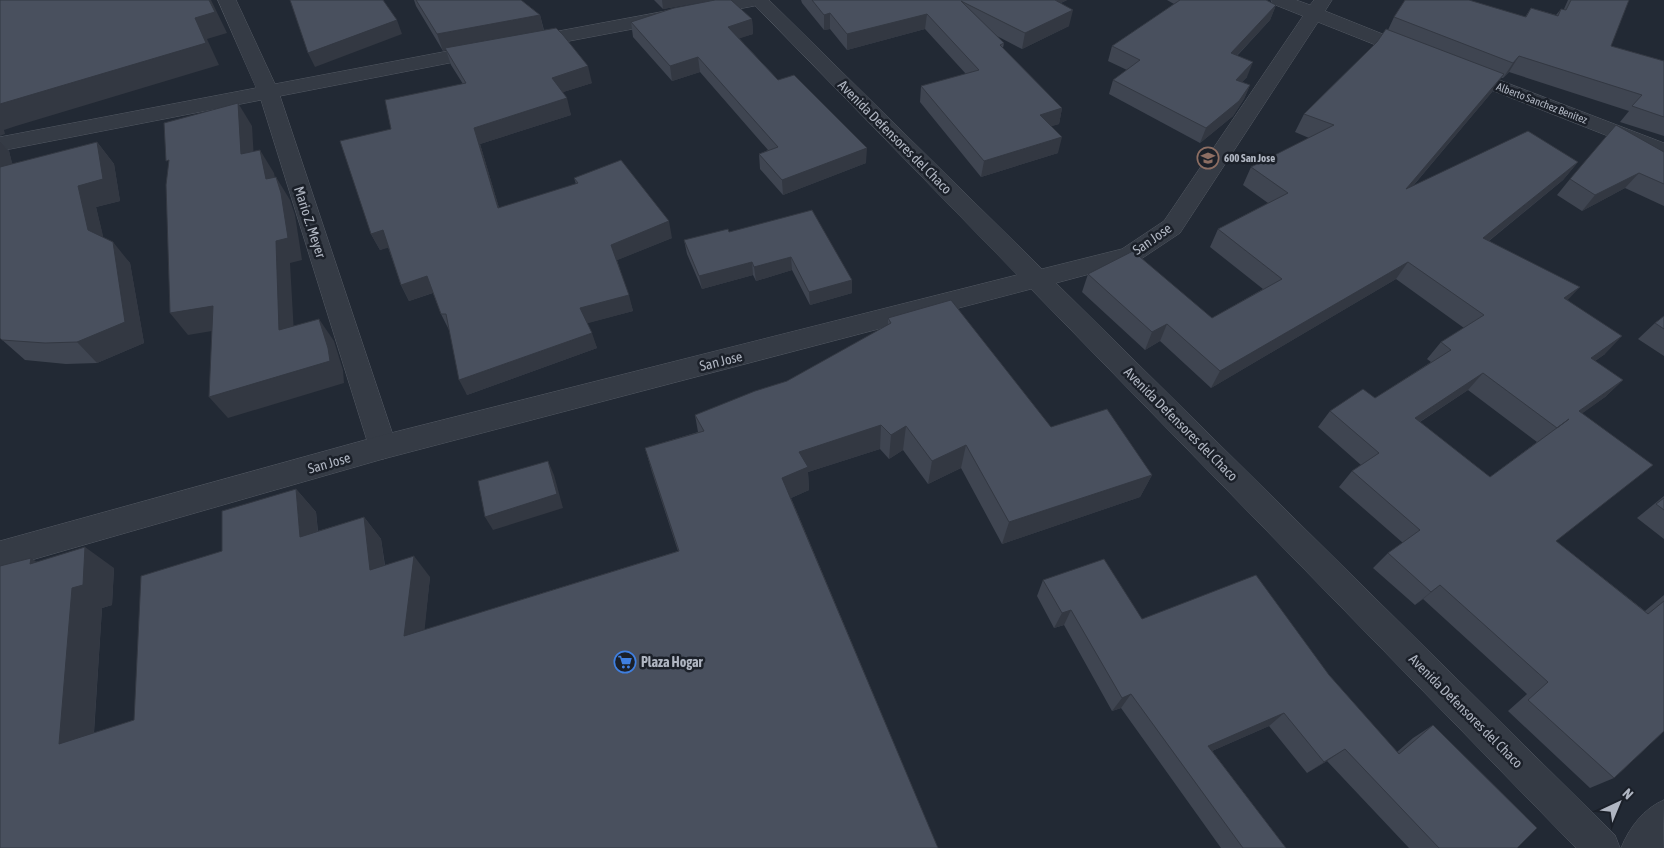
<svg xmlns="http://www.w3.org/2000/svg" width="1664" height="848" viewBox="0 0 1664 848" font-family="'Asap Condensed',sans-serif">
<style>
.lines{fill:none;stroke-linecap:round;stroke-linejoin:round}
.minor-casing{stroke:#535963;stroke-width:1}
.tertiary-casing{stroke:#535963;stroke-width:1}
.minor{fill:#353b45;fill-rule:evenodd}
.tertiary{fill:#353b45;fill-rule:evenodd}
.wall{fill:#3f4551;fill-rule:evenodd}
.shaded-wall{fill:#333842}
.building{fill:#49505e;stroke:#333842;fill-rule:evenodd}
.labels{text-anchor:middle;stroke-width:5;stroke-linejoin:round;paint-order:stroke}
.far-street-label{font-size:11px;fill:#b0b6c2;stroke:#1b2029}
.far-poi-label{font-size:11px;font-weight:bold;fill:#b0b6c2;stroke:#1b2029;text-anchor:start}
.street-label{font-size:14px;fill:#b0b6c2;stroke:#1b2029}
.poi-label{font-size:14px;font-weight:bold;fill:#b0b6c2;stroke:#1b2029;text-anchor:start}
</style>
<rect width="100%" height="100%" fill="#222934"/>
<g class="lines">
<g class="minor-casing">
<g id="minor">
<polygon points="218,0 236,0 275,84 485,44 492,46 495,50 492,54 485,56 280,96 397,447 393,455 383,459 373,455 369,447 261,100 0,151 0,137 256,88"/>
<polygon points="725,0 763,0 761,4 754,6 527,49 520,47 517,43 520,39 527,37"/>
<path d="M1664 800 1663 848H1621C1629 828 1644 808 1664 800Z"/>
</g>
</g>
<g class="tertiary-casing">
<g id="tertiary">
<polygon points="750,0 769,0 1042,269 1122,249 1164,221 1303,16 1273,4 1271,0 1296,0 1310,5 1314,0 1332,0 1325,11 1420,49 1423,53 1420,57 1413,59 1406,57 1318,22 1180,233 1138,261 1056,283 1615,835 1620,848 1576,848 1031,289 383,459 0,569 0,541 383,435 1017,275"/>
<polygon points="1460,65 1664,143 1664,158 1453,75 1450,71 1453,67"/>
</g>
</g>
<use href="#minor" class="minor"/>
<use href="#tertiary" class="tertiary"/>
</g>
<g class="wall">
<polygon points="414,0 521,0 540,15 544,30 592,83 563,92 571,115 480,144 499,208 576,184 574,178 672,238 617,260 633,311 587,323 597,348 467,395 449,330 441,314 433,293 409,301 401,285 388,247 380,250 371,234 391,129 463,84 451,65 446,50 443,51 416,6"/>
<polygon points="654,0 714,0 663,9"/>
<polygon points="801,0 1067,0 1061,3 1069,26 1022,49 995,35 1004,43 1003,48 1062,108 1059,124 1051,126 1058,153 981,177 920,102 921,86 966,74 925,29 847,50 830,29 824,30 802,3"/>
<polygon points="1167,0 1266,0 1276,5 1270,20 1237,56 1247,77 1242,82 1250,85 1244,99 1233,116 1200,143 1109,94 1113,80 1127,70 1108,61 1112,46 1174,4"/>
<path d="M1568 0H1629L1611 46 1664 61V136L1620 122 1629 111 1509 72 1503 78H1501L1492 92 1413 186 1578 162 1563 180 1489 241 1568 300 1605 354 1595 361 1623 380 1605 397 1582 413 1556 541 1645 611 1664 595V731L1614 778 1590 788 1508 711 1527 694 1423 599 1415 605 1373 568 1388 553 1403 543 1339 487 1352 471 1361 465 1318 427 1330 411 1375 398 1431 362 1427 359 1441 342 1464 328 1396 279 1211 388 1160 341 1145 350 1082 292 1088 274 1212 318 1263 289 1210 247 1218 229 1268 203 1243 185 1251 167 1309 138 1295 132 1304 114 1377 42 1388 30 1394 17H1525L1531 8 1556 15 1561 9H1564ZM1468 390 1537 442 1490 477 1420 422Z"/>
<polygon points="752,19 753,34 739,38 778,80 866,163 783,195 760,169 759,154 768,150 700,72 672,81 633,37 631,22"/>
<polygon points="0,141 9,151 12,164 97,142 114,164 120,201 96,207 103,237 130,263 144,343 97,363 66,364 25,360 0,338"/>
<polygon points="1664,152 1664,206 1625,188 1582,211 1557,195 1570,179"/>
<polygon points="729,232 852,280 852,293 810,305 792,270 756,281 753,275 702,289 687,254 684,240"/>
<polygon points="1664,316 1664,356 1638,339 1655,323"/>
<polygon points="888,318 1051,427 1152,475 1140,497 1002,544 961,468 928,484 903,450 889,459 880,449 808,472 809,490 791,498 938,848 0,848 37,562 114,568 112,605 102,608 94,733 134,720 222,551 296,489 316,512 318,531 364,517 381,539 385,565 430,577 424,630 678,551 652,472 645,448 698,432 695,415 787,381 888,325"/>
<polygon points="1664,496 1664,539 1637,518"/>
<polygon points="1043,580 1142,619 1329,675 1397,752 1413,738 1433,725 1517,848 1409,848 1327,761 1307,773 1269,726 1212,751 1286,848 1221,848 1121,708 1112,711 1064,625 1054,628 1037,596"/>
</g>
<g class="shaded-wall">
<polygon points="209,0 211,0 227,33 207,39 219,65 16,126 4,130 5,134 0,136 0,104 195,18"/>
<polygon points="662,0 714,0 663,9"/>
<polygon points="1046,0 1067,0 1044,11"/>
<polygon points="1276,5 1270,20 1225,68 1231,53"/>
<polygon points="1073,10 1069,26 1022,49 1025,33"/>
<polygon points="830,13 830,29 824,30 824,15"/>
<polygon points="927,14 925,29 847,50 847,34"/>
<polygon points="540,15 544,32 443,51 437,34"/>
<polygon points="752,19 753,34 729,42 728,27"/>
<polygon points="397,20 402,34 315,67 308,53"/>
<polygon points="1519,56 1509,72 1503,78 1513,63"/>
<polygon points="698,57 700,72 672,81 670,66"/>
<polygon points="1253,62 1247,77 1230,94 1236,80"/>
<polygon points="588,66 592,83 557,94 552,78"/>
<polygon points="1504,74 1492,92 1395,207 1406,189"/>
<polygon points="1250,85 1244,99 1233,116 1200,143 1206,128"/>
<polygon points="567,98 571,115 480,144 504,225 498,208 474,128"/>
<polygon points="238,103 252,126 255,177 241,154"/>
<polygon points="1062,108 1059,124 1037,131 1040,115"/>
<polygon points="1062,137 1058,153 981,177 984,161"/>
<polygon points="0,141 9,151 19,189 0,168"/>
<polygon points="97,142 114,164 120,201 96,207 107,252 88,230 78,186"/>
<polygon points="867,148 866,163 783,195 782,180"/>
<polygon points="260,150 274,173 280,202 266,179"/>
<polygon points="1578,162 1563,180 1470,256 1483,238"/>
<polygon points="1639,173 1625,188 1582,211 1595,195"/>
<polygon points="276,177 290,200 295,215 302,260 290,263 295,352 279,330 276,241"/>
<polygon points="669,221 672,238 615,261 611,245"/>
<polygon points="383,230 391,247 380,250 371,234"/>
<polygon points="113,242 130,263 144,343 97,363 77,342"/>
<polygon points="791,257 792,270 756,281 754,267"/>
<polygon points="752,262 753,275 702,289 699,276"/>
<polygon points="1408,262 1396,279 1211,388 1220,371"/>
<polygon points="427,276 435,292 409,301 401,285"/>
<polygon points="852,280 852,293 810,305 809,292"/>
<polygon points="1580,287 1564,304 1564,298"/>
<polygon points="629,295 633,311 585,324 580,308"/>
<polygon points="213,306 230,328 188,335 170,313"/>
<polygon points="319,319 334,341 343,370 344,383 228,418 209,397"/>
<polygon points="1167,324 1160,341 1145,350 1152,332"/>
<polygon points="592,333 597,348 467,395 459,380"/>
<polygon points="1622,336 1605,354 1574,375 1591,358"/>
<polygon points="1483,373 1468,390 1401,434 1415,418"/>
<polygon points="1623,380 1605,397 1562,428 1579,411"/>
<polygon points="881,425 880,449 808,472 809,490 784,501 782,478 799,452"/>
<polygon points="906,426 903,450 889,459 891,435"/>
<polygon points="966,445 961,468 928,484 932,461"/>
<polygon points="548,461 554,475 563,508 493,530 485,517"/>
<polygon points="1152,475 1140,497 1002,544 1009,522"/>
<polygon points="296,489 316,512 320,558 300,537"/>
<polygon points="364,517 381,539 388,591 370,570"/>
<polygon points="85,547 114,568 112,605 102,608 92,759 59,744 72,588"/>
<polygon points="414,556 430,577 422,655 404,636"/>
<polygon points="31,558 62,579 30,564"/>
<polygon points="1440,585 1423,599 1415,605 1431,592"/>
<polygon points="1071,610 1064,625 1054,628 1062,613"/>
<polygon points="1131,694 1121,708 1112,711 1122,698"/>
<polygon points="1284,713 1269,726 1196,758 1208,746"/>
<polygon points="1345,749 1327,761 1307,773 1324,762"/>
</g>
<g class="building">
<polygon points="0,0 209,0 215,12 195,18 206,43 0,104"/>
<polygon points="290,0 383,0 397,20 308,53"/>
<polygon points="416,0 521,0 540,15 437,34"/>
<polygon points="715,0 731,0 752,19 728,27 778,80 794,75 867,148 782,180 759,154 778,147 698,57 670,66 631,22 674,8"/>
<polygon points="812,0 1055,0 1073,10 1025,33 961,1 1004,43 1000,45 1062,108 1040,115 1062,137 984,161 921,86 979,70 927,14 847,34 830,13 824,15"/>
<polygon points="1180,0 1266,0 1276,5 1231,53 1253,62 1236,80 1250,85 1239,101 1206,128 1113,80 1140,60 1112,46"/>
<polygon points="1405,0 1469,0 1526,17 1531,8 1558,16 1561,9 1566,10 1571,0 1629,0 1611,46 1664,61 1664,117 1632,106 1642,95 1519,56 1513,63 1394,17"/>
<polygon points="556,28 563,35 588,66 552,78 567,98 474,128 498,208 578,183 574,178 621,160 669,221 611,245 629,295 580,308 592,333 459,380 446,314 441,314 427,276 401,285 383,230 371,234 340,141 391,129 385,100 466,83 445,48"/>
<path d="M1386 29 1504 74 1406 189 1528 131 1578 162 1483 238 1580 287 1564 298 1622 336 1591 358 1623 380 1579 411 1653 465 1556 541 1648 614 1664 601V731L1614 778 1528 700 1548 682 1440 585 1431 592 1388 553 1420 530 1352 471 1379 453 1330 411 1363 389 1375 398 1451 350 1441 342 1484 315 1408 262 1220 371 1167 324 1152 332 1088 274 1133 251 1212 318 1282 279 1218 229 1288 193 1251 167 1334 125 1304 114 1377 42ZM1483 373 1557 428 1569 419 1490 477 1415 418Z"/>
<polygon points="238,103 241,154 260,150 266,179 276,177 281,193 288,238 276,241 279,330 319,319 328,348 330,361 209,397 213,306 170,313 166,185 169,160 166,161 164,123"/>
<polygon points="1616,125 1664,152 1664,184 1639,173 1595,195 1570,179"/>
<polygon points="97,142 103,179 78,186 88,230 113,242 125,322 77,342 45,343 2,340 0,338 0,167"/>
<polygon points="812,210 852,280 809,292 791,257 754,267 752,262 699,276 684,240 728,229 729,232"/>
<polygon points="951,300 1051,427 1107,409 1152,475 1009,522 966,445 932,461 906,426 891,435 881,425 799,452 808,467 782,478 938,848 0,848 0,566 31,558 30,564 85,547 83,585 72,588 59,744 134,720 141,576 222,551 222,511 296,489 300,537 364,517 370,570 414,556 404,636 679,551 645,448 704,431 695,415 755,391 787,381 891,323 888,318"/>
<polygon points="1664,316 1664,329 1655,323"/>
<polygon points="548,461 557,494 485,517 478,481"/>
<polygon points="1664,498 1664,510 1656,504"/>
<polygon points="1104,559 1142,619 1256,575 1329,675 1399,754 1433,725 1537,828 1517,848 1439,848 1345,749 1324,762 1284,713 1208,746 1286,848 1243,848 1131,694 1122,698 1071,610 1062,613 1043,580"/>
</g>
<defs>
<g id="school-ring" transform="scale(1.125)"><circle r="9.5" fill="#1b2029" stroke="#8d6e63" stroke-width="1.5"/><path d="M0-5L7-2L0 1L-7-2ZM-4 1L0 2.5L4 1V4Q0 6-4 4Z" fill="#8d6e63"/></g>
<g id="supermarket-ring" transform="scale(1.125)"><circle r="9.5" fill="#1b2029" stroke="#3f7fe0" stroke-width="1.5"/><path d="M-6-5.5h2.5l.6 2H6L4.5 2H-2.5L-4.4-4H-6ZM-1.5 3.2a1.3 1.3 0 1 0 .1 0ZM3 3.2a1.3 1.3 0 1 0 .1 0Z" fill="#3f7fe0"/></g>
</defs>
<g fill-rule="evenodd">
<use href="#school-ring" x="1208" y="158"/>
<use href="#supermarket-ring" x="625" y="662"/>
</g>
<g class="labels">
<g class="far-street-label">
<text transform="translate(1542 103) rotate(21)" y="4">Alberto Sanchez Benitez</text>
</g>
<g class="far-poi-label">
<text x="1224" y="162">600 San Jose</text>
</g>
<g class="street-label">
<text transform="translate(895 137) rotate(45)" y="5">Avenida Defensores del Chaco</text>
<text transform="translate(310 222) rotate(72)" y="5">Mario Z. Meyer</text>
<text transform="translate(1152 239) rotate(-35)" y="5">San Jose</text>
<text transform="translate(721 361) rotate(-14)" y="5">San Jose</text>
<text transform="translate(1181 424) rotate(45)" y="5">Avenida Defensores del Chaco</text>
<text transform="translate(329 463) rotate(-16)" y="5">San Jose</text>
<text transform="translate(1466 711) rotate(45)" y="5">Avenida Defensores del Chaco</text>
</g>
<g class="poi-label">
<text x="641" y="667">Plaza Hogar</text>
</g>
</g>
<g transform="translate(1619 803) rotate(44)" stroke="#1b2029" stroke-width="4" paint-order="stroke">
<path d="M0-4L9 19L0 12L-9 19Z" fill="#b0b6c2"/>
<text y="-8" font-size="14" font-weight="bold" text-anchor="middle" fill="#b0b6c2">N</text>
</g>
</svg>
